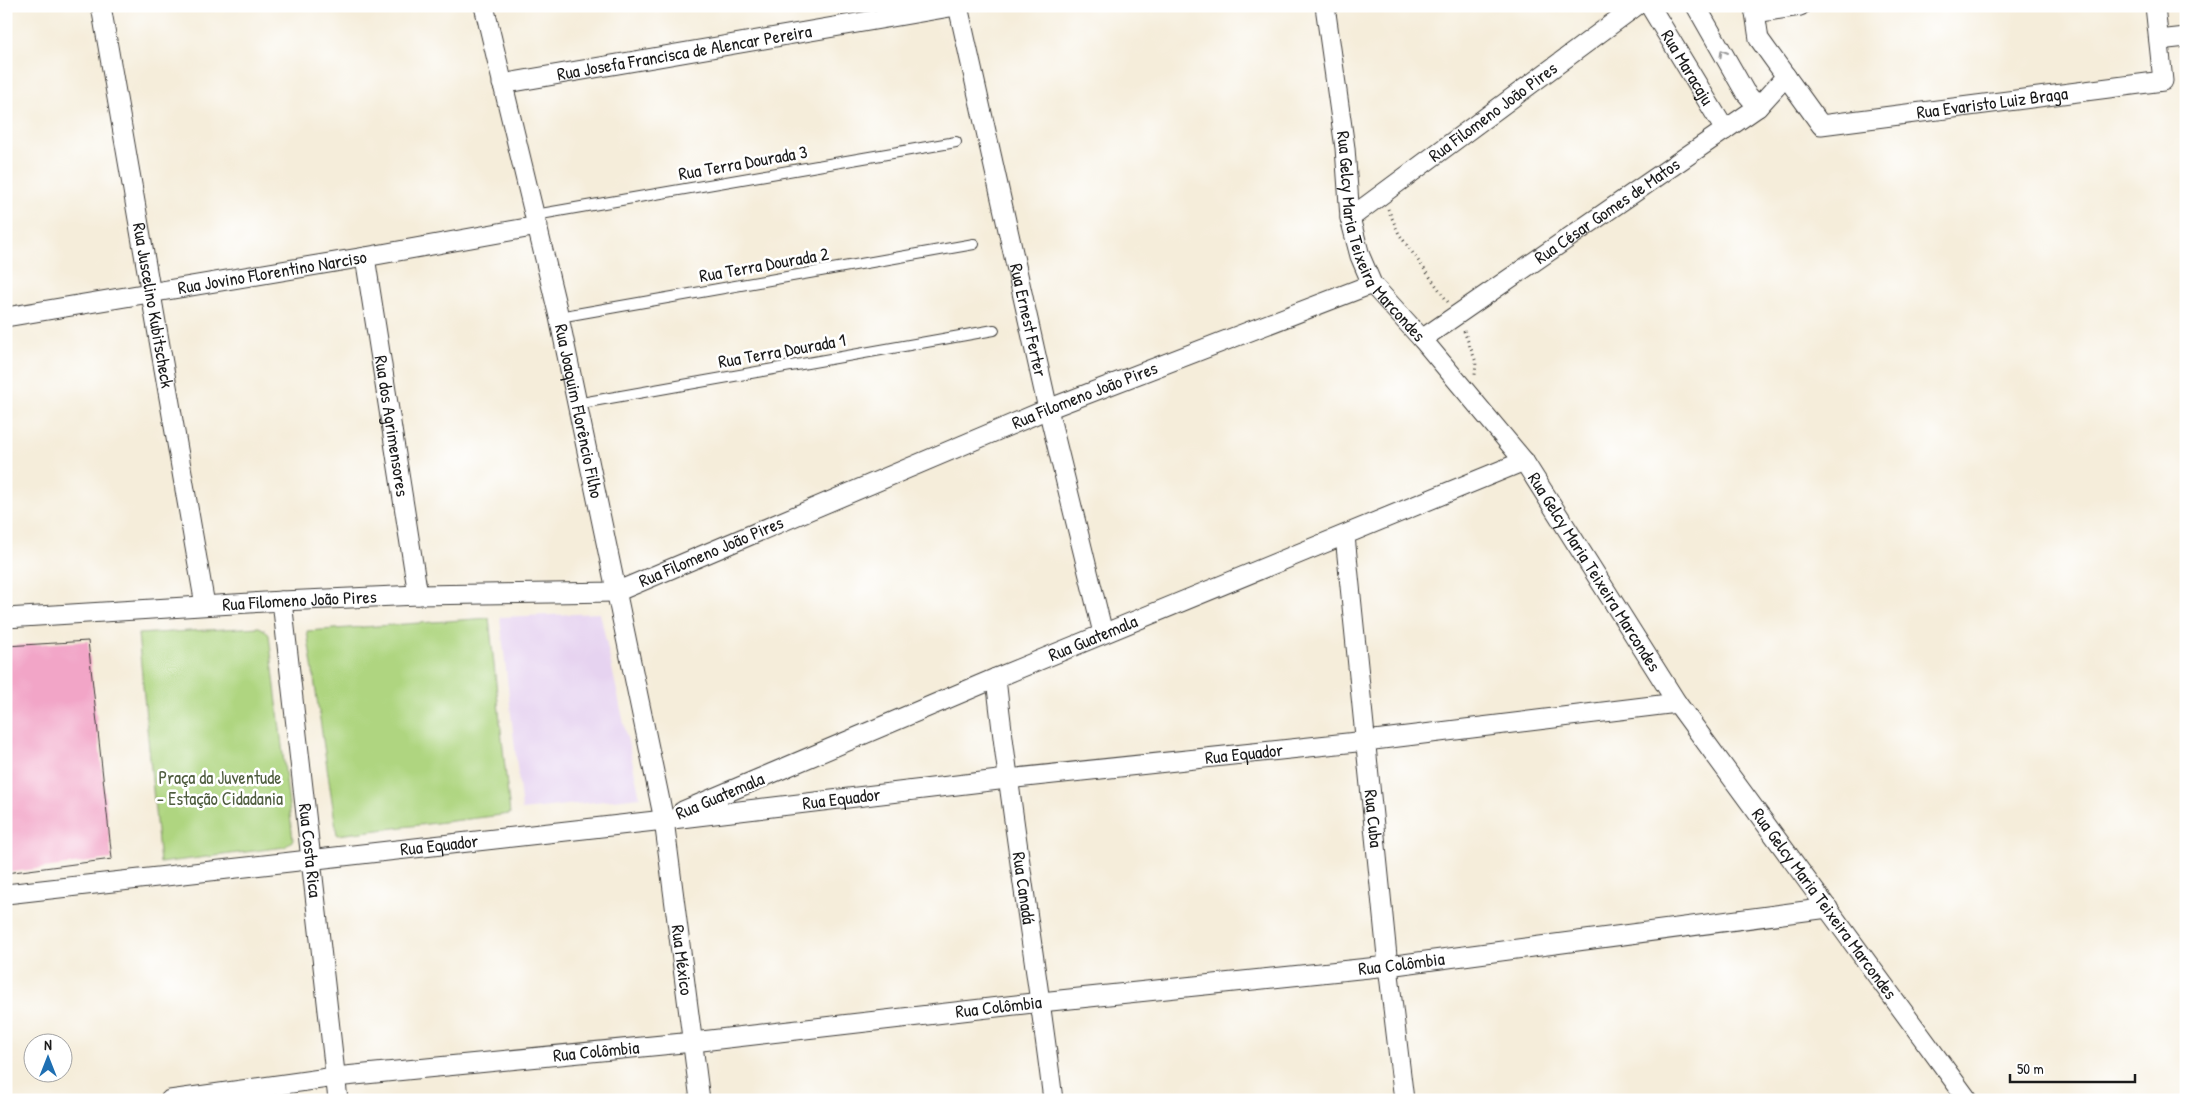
<svg xmlns="http://www.w3.org/2000/svg" width="2192" height="1106" viewBox="0 0 2192 1106" font-family="'Patrick Hand',sans-serif">
<style>
.built{fill:#e6d3f0}
.green{fill:#afd580;stroke:#66784e}
.building{fill:#f2a5c7}
.lines{fill:none;stroke-linecap:round;stroke-linejoin:round}
.service-casing{stroke:#3d3b38;stroke-width:12}
.minor-casing{stroke:#3d3b38;stroke-width:21}
.path{stroke:#3d3b38;stroke-width:3;stroke-dasharray:1 4;stroke-linecap:butt}
.service{stroke:#fff;stroke-width:10}
.minor{stroke:#fff;stroke-width:19}
.oneway{stroke:#999}
.labels{text-anchor:middle;stroke-width:5;stroke-linejoin:round;paint-order:stroke}
.street-label{font-size:18px;fill:#1c1c1c;stroke:#fff}
.park-label{font-size:18px;fill:#4f5d3f;stroke:#fff}
</style>
<rect width="100%" height="100%" fill="#fff"/>
<filter id="ink" filterUnits="userSpaceOnUse"><feTurbulence type="fractalNoise" baseFrequency=".02" numOctaves="2"/><feDisplacementMap in="SourceGraphic" scale="10" xChannelSelector="R" yChannelSelector="G"/><feConvolveMatrix kernelMatrix="1 2 1 2 8 2 1 2 1" color-interpolation-filters="sRGB"/></filter>
<filter id="wash" filterUnits="userSpaceOnUse"><feTurbulence type="fractalNoise" baseFrequency=".0096" numOctaves="4" result="noise"/><feDisplacementMap in="SourceGraphic" scale="20" xChannelSelector="R" yChannelSelector="G"/><feGaussianBlur stdDeviation="1.12" result="paint"/><feColorMatrix in="noise" values="0 0 0 0 0 0 0 0 0 0 0 0 0 0 0 0 0 1.4 0 .05"/><feComposite in="paint" operator="in"/></filter>
<g filter="url(#wash)">
<rect width="100%" height="100%" fill="#f5edda"/>
<polygon class="built" points="600,613 640,797 522,810 500,617"/>
<g class="green">
<polygon points="489,618 510,814 337,835 307,631"/>
<polygon points="259,627 265,630 269,635 293,840 285,847 160,863 138,634"/>
</g>
<g id="blocks">
<polygon class="building" points="88,641 112,859 6,873 6,646"/>
</g>
</g>
<g filter="url(#ink)">
<use href="#blocks" fill-opacity="0" stroke="#3d3b38" stroke-width="1"/>
<g class="lines">
<g class="service-casing">
<g id="service">
<polyline points="535,215 956,142"/>
<polyline points="559,317 974,244"/>
<polyline points="576,404 994,330"/>
</g>
</g>
<g class="minor-casing">
<g id="minor">
<path id="s1" d="M101 6 205 605"/>
<path id="s2" d="M484 6 559 317 664 820 700 1100"/>
<path id="s3" d="M958 6 1048 409 1103 633"/>
<path id="s4" d="M1325 6 1345 148 1350 218 1360 256 1372 284 1422 339 1524 461 1677 703 1968 1100"/>
<path id="s5" d="M1650 6 1725 130"/>
<polyline points="1696,6 1745,92 1758,107"/>
<path id="s6" d="M1754 6 1759 39 1821 125 2163 81 2155 6"/>
<polyline points="1755,13 1800,6"/>
<polyline points="2159,40 2186,37"/>
<path id="s7" d="M502 84 956 6"/>
<path id="s8" d="M1350 218 1636 6"/>
<path id="s9" d="M365 257 418 595"/>
<path id="s10" d="M6 317 365 257 538 226"/>
<path id="s11" d="M1422 339 1758 107 1786 76"/>
<path id="s12" d="M1345 536 1388 966 1404 1100"/>
<path id="s13" d="M282 601 338 1100"/>
<path id="s14" d="M6 618 282 601 418 595 616 592 1048 409 1372 284"/>
<path id="s15" d="M996 678C1011 819 1036 959 1053 1100"/>
<path id="s16" d="M683 811 996 678 1524 461"/>
<path id="s17" d="M6 894 664 820 1007 779 1366 741 1677 703"/>
<path id="s18" d="M170 1100 335 1077 693 1042 1041 1002 1388 966 1828 908"/>
</g>
</g>
<g class="path">
<polyline points="1388,209 1399,234 1448,302"/>
<polyline points="1464,331 1476,362 1475,375"/>
</g>
<use href="#service" class="service"/>
<use href="#minor" class="minor"/>
</g>
<defs><path id="oneway-chevron" d="M-2-3.5L2.5 0L-2 3.5" fill="none" stroke-width="1.6" stroke-linecap="round" stroke-linejoin="round" transform="scale(1.25)"/></defs>
<use class="oneway" href="#oneway-chevron" transform="translate(1723 53) rotate(-120)"/>
</g>
<g class="labels">
<g class="street-label">
<text dy="6" stroke="none"><textPath href="#s7" startOffset="185">Rua Josefa Francisca de Alencar Pereira</textPath></text>
<text dy="6" stroke="none"><textPath href="#s5" startOffset="72">Rua Maracaju</textPath></text>
<text dy="6" stroke="none"><textPath href="#s6" startOffset="312">Rua Evaristo Luiz Braga</textPath></text>
<text dy="6" stroke="none"><textPath href="#s8" startOffset="178">Rua Filomeno João Pires</textPath></text>
<text transform="translate(743 163) rotate(-10)" y="6">Rua Terra Dourada 3</text>
<text dy="6" stroke="none"><textPath href="#s11" startOffset="225">Rua César Gomes de Matos</textPath></text>
<text dy="6" stroke="none"><textPath href="#s4" startOffset="242">Rua Gelcy Maria Teixeira Marcondes</textPath></text>
<text transform="translate(764 265) rotate(-10)" y="6">Rua Terra Dourada 2</text>
<text dy="6" stroke="none"><textPath href="#s10" startOffset="270">Rua Jovino Florentino Narciso</textPath></text>
<text dy="6" stroke="none"><textPath href="#s1" startOffset="304">Rua Juscelino Kubitscheck</textPath></text>
<text dy="6" stroke="none"><textPath href="#s3" startOffset="322">Rua Ernest Ferter</textPath></text>
<text transform="translate(782 351) rotate(-10)" y="6">Rua Terra Dourada 1</text>
<text dy="6" stroke="none"><textPath href="#s14" startOffset="1119">Rua Filomeno João Pires</textPath></text>
<text dy="6" stroke="none"><textPath href="#s2" startOffset="416">Rua Joaquim Florêncio Filho</textPath></text>
<text dy="6" stroke="none"><textPath href="#s9" startOffset="171">Rua dos Agrimensores</textPath></text>
<text dy="6" stroke="none"><textPath href="#s14" startOffset="714">Rua Filomeno João Pires</textPath></text>
<text dy="6" stroke="none"><textPath href="#s4" startOffset="648">Rua Gelcy Maria Teixeira Marcondes</textPath></text>
<text dy="6" stroke="none"><textPath href="#s14" startOffset="294">Rua Filomeno João Pires</textPath></text>
<text dy="6" stroke="none"><textPath href="#s16" startOffset="445">Rua Guatemala</textPath></text>
<text dy="6" stroke="none"><textPath href="#s17" startOffset="1246">Rua Equador</textPath></text>
<text transform="translate(720 796) rotate(-23)" y="6">Rua Guatemala</text>
<text dy="6" stroke="none"><textPath href="#s17" startOffset="841">Rua Equador</textPath></text>
<text dy="6" stroke="none"><textPath href="#s12" startOffset="284">Rua Cuba</textPath></text>
<text dy="6" stroke="none"><textPath href="#s17" startOffset="436">Rua Equador</textPath></text>
<text dy="6" stroke="none"><textPath href="#s13" startOffset="251">Rua Costa Rica</textPath></text>
<text dy="6" stroke="none"><textPath href="#s15" startOffset="212">Rua Canadá</textPath></text>
<text dy="6" stroke="none"><textPath href="#s4" startOffset="1052">Rua Gelcy Maria Teixeira Marcondes</textPath></text>
<text dy="6" stroke="none"><textPath href="#s2" startOffset="975">Rua México</textPath></text>
<text dy="6" stroke="none"><textPath href="#s18" startOffset="1239">Rua Colômbia</textPath></text>
<text dy="6" stroke="none"><textPath href="#s18" startOffset="834">Rua Colômbia</textPath></text>
<text dy="6" stroke="none"><textPath href="#s18" startOffset="429">Rua Colômbia</textPath></text>
</g>
<g class="park-label">
<text x="220" y="784">Praça da Juventude<tspan x="220" dy="21">- Estação Cidadania</tspan></text>
</g>
</g>
<rect width="2192" height="1106" fill="none" stroke="#fff" stroke-width="25"/>
<g transform="translate(48 1058)"><circle r="24" fill="#ffffff" stroke="#a4a4a4"/>
<path d="M0-4L9 19L0 12L-9 19Z" fill="#1f6fb2"/>
<text y="-8" font-size="14" font-weight="bold" text-anchor="middle" fill="#1c1c1c">N</text>
</g>
<path d="M2010 1074v8h125v-8" fill="none" stroke="#1c1c1c" stroke-width="2.5"/>
<text x="2017" y="1074" font-size="15" fill="#1c1c1c" stroke="#ffffff" stroke-width="4" paint-order="stroke">50 m</text>
</svg>
